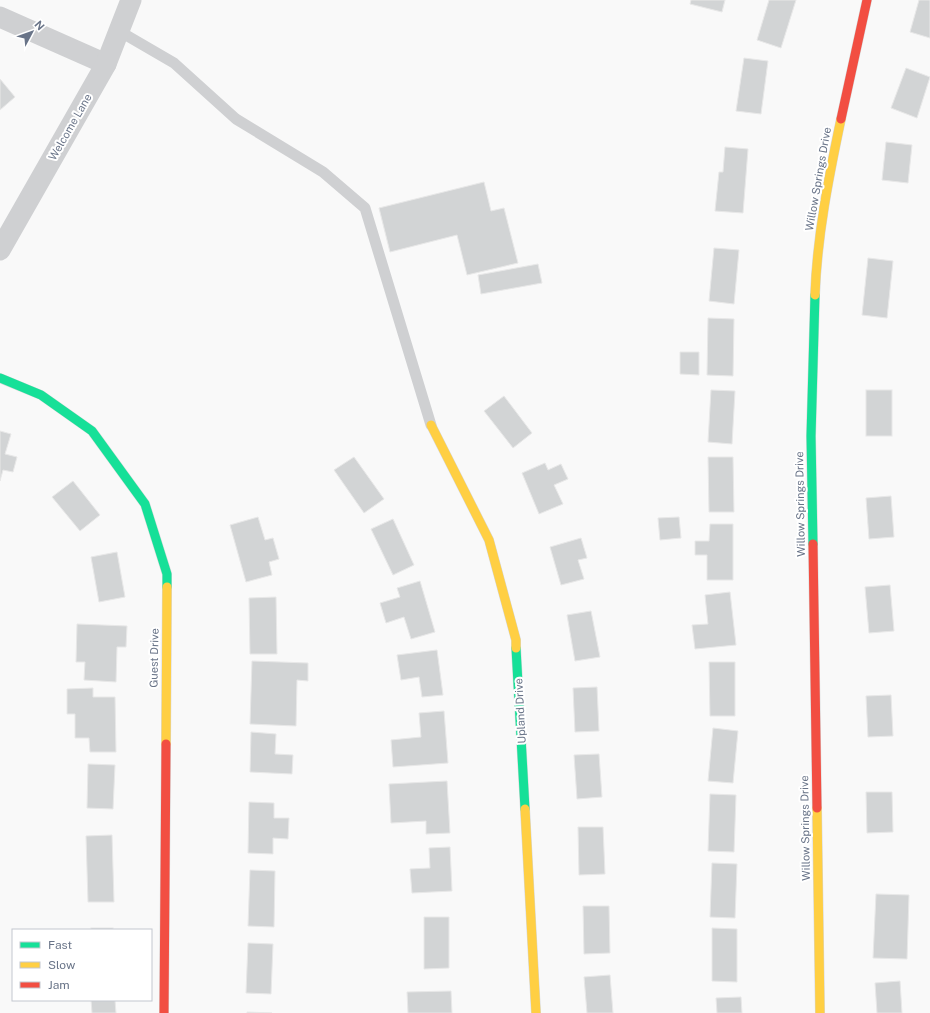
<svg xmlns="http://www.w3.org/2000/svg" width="930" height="1013" viewBox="0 0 930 1013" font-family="'Public Sans',sans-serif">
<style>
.building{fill:#d2d4d5;stroke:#e8e8e8}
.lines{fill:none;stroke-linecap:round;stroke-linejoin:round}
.fast-casing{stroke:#d6d7d8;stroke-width:10}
.slow-casing{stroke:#d6d7d8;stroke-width:10}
.jam-casing{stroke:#d6d7d8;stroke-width:10}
.lane{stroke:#cfd0d2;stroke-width:11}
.street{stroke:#cfd0d2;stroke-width:21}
.fast{stroke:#16e098;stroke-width:9}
.slow{stroke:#ffcf43;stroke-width:9}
.jam{stroke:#f24e42;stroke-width:9}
.labels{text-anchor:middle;stroke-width:4;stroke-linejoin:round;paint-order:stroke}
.street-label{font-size:11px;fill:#697488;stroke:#fff}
</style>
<rect width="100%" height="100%" fill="#f9f9f9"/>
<g class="building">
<polygon points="691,0 725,0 722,12 690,4"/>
<polygon points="769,0 796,0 781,48 757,40"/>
<polygon points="919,0 930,0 930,38 910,32"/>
<polygon points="744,58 768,61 761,114 736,111"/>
<polygon points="906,68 930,77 917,118 891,108"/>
<polygon points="0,79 15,97 0,110"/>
<polygon points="886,142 912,145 908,183 882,180"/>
<polygon points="725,147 748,149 743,213 715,211 719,172 723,172"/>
<polygon points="484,182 491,211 504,208 518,263 467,275 457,235 390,252 379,208"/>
<polygon points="714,248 739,250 734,304 709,301"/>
<polygon points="868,258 893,261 887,318 862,315"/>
<polygon points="538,264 542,283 481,294 478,275"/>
<polygon points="708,318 734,319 733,376 707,375"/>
<polygon points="680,352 699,352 699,375 680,374"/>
<polygon points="711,390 735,391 732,444 708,442"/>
<rect x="866" y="390" width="26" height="46"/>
<polygon points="504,396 532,433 513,448 484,411"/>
<polygon points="0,431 11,434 5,454 17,457 13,472 3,470 0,481"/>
<polygon points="354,457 384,499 364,513 334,470"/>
<polygon points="708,457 733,457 734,512 709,512"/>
<polygon points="545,463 548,470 561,464 568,479 554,485 563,504 539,514 522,473"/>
<polygon points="73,481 100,515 80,531 52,497"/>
<polygon points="891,496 894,537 869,539 866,498"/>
<polygon points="258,517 265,540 273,538 279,559 269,562 272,575 246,582 230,525"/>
<polygon points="679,517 681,538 660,540 658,518"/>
<polygon points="393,519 414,565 393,575 371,529"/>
<polygon points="710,524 733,524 733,580 707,580 707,555 695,555 695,541 709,541"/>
<polygon points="581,538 587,558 578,560 584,579 561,585 550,547"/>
<polygon points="117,552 125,597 99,602 91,557"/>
<polygon points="420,581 435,632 411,639 404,617 386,623 380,603 400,597 397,588"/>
<polygon points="890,585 894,631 869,633 865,587"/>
<polygon points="730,592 736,645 695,649 692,625 708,624 705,595"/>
<polygon points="276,597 277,654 250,654 249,598"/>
<polygon points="591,611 600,657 575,661 567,615"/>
<polygon points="77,624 127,626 126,647 117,647 116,682 84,680 85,662 76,662"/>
<polygon points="437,650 443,695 422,697 419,677 401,680 397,655"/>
<polygon points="252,661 308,663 308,681 297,680 296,726 250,724"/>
<polygon points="709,662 735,662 735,716 710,716"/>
<polygon points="597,687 599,731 575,732 573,688"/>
<polygon points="93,688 93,697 115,697 116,752 90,752 89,738 75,738 75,714 67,714 67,689"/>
<polygon points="891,695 893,736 868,737 866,696"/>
<polygon points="444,711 448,763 393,767 391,740 421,737 419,713"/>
<polygon points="713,728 738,731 733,783 708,781"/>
<polygon points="251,732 276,734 275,754 293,755 292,774 250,772"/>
<polygon points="599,754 602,797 577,799 574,755"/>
<polygon points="88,764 115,765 113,809 87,808"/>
<polygon points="447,781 450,833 426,834 426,821 391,823 389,784"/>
<polygon points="866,792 892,792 893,832 867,833"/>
<polygon points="710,794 736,795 734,852 708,851"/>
<polygon points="249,802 274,803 274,818 289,818 288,839 273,838 273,854 248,853"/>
<polygon points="578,827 603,827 605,874 579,875"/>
<polygon points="112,835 114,902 88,902 86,836"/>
<polygon points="450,847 452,891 412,893 410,869 430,868 429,848"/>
<polygon points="712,863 737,864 735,918 710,917"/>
<polygon points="250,870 275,871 274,927 248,926"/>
<polygon points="876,894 909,895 907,959 873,958"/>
<polygon points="583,906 609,906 610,953 584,954"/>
<polygon points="424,917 449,917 449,968 424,969"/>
<rect x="91" y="928" width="22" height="2"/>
<polygon points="712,928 737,929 737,982 712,981"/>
<polygon points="248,943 273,944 271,994 246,993"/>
<polygon points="610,975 613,1013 587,1013 584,977"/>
<polygon points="900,981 902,1013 877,1013 875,983"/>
<polygon points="451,991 452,1013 408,1013 407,992"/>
<polygon points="741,997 742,1013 717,1013 716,998"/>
<polygon points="91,1000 115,1000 116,1013 92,1013"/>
<polygon points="247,1012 272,1013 247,1013"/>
</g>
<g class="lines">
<g class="fast-casing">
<g id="fast">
<polyline points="0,378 41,395 92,431 145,504 167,574 167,587"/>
<polyline points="813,544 811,436 815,295"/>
<polyline points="516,648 525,809"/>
</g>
</g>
<g class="slow-casing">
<g id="slow">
<path d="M815 295C817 236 829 176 841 119"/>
<polyline points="431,425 489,540 516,640 516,648"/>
<polyline points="166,744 167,587"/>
<polyline points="817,808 820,1013"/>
<polyline points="525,809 536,1013"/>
</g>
</g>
<g class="jam-casing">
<g id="jam">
<polyline points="841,119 867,0"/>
<polyline points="813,544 817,808"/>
<polyline points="164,1013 166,744"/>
</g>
</g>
<polyline class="lane" points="119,31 174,63 236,119 323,172 365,208 431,425"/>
<g class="street">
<polyline points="0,17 106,64"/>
<polyline points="0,250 106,64 131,0"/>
</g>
<use href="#fast" class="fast"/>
<use href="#slow" class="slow"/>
<use href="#jam" class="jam"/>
</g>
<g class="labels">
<g class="street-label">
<text transform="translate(70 127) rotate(-60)" y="4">Welcome Lane</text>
<text transform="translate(818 179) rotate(-80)" y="4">Willow Springs Drive</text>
<text transform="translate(800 504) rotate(-91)" y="4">Willow Springs Drive</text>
<text transform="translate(154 658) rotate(-89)" y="4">Guest Drive</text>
<text transform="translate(520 711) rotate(-93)" y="4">Upland Drive</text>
<text transform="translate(805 828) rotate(-91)" y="4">Willow Springs Drive</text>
</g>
</g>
<rect x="12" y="929" width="140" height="72" fill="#ffffff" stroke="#c3c7cf"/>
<rect x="20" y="942" width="20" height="6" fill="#16e098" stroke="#c3c7cf"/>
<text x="48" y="949" font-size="12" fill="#697488">Fast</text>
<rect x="20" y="962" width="20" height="6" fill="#ffcf43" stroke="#c3c7cf"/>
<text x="48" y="969" font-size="12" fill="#697488">Slow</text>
<rect x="20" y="982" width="20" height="6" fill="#f24e42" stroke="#c3c7cf"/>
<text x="48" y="989" font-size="12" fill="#697488">Jam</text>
<g transform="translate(32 32) rotate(49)" stroke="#ffffff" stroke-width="3" paint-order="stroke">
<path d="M0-3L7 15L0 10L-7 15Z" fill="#697488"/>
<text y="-6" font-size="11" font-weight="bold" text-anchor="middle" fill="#697488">N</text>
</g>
</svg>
